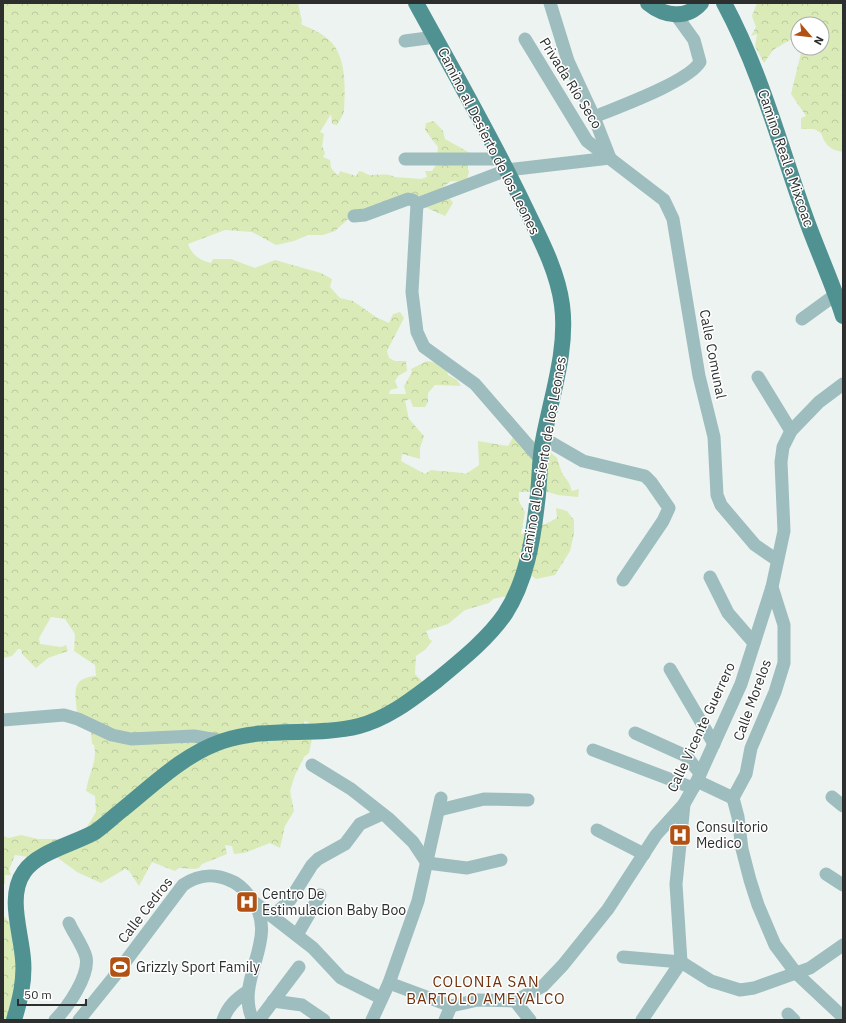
<svg xmlns="http://www.w3.org/2000/svg" width="846" height="1023" viewBox="0 0 846 1023" font-family="'IBM Plex Sans',sans-serif">
<style>
.forest{fill:url(#forest-crowns)}
.lines{fill:none;stroke-linecap:round;stroke-linejoin:round}
.minor{stroke:#9dbdbe;stroke-width:13}
.major{stroke:#509192;stroke-width:16}
.labels{text-anchor:middle;stroke-width:3;stroke-linejoin:round;paint-order:stroke}
.street-label{font-size:14px;fill:#2c2f2e;stroke:#fff}
.poi-label{font-size:14px;fill:#2c2f2e;stroke:#fff;text-anchor:start}
.neighbourhood-label{font-size:15px;letter-spacing:1px;fill:#70320c;stroke:#fff}
</style>
<defs>
<pattern id="forest-crowns" width="20" height="18" patternUnits="userSpaceOnUse"><rect width="20" height="18" fill="#daebb8"/><path d="M2 6a3 3 0 1 1 6 0M12 15a3 3 0 1 1 6 0" fill="none" stroke="#bbca9e"/></pattern>
</defs>
<rect width="100%" height="100%" fill="#edf3f1"/>
<g class="forest">
<path d="M3 3H298L302 21 301 24C312 29 324 34 332 43 347 60 345 90 344 111 343 116 339 121 337 125L332 124 331 114 320 132 324 134 322 146 325 153 323 157 330 160 331 168 338 176 340 171 356 176 359 171C363 171 367 175 371 175 379 175 388 173 395 177L421 179 427 177 425 171H432L436 165 438 147 425 130 426 123 434 121 443 131 445 139 470 153 466 161 469 172 466 182 451 181 442 188 453 203 445 216 407 199 355 213 335 231 323 235H308L294 241 276 245 252 232 225 230 188 244C192 255 199 260 211 263L213 259H231L255 268 275 260 321 273 332 279 330 287 340 298 353 301 376 317 389 323 393 314 400 312 404 318 387 351 389 358 395 361H406L407 371 398 376 395 381 398 388 390 390 389 394H406L404 386 412 372 411 369 427 361 446 365 448 375 457 380 461 386 435 385 428 393V402L425 407H413L410 399 405 401 409 419 424 436 420 448V459L402 454 401 461 425 474 431 470C443 472 454 471 466 474L479 465 478 441 508 446 513 437 543 442 544 447 557 458 562 473 569 483 572 491 579 489 578 497 558 495 541 490 535 492H519V501L525 512 521 534H523C528 524 533 526 542 525 547 524 553 520 557 518L556 508 567 511 574 520V534L570 551 555 575 536 579 532 576 520 593 493 599 489 603 465 610 448 624 426 631 429 639 432 641 426 649 416 656 415 674 423 682 411 699 326 732 305 721 300 730 312 739 309 753 304 757 295 775 290 791 294 811 285 826 280 848 270 843 244 853 234 854 232 846 225 845 227 854 202 864 199 868 194 869 179 868 175 871 152 862 139 886 129 871 125 869 101 883 77 872 51 853 28 857 15 855 9 870 11 875H5V884L3 883V836L9 838 21 835 38 839H66L85 830 96 812 95 796 86 791C88 776 98 760 94 745L92 744 90 724 77 712C75 692 71 678 96 676L95 665 74 651 75 634 65 619 51 617 39 638 40 644 61 647 66 645 68 651 48 658 36 668 22 654 21 649H18L12 656 3 658Z"/>
<path d="M757 3H843V152C830 150 825 145 821 133L814 129H801V118L806 116 791 94 801 53 798 48H822V24H798V48L796 41 790 40 773 50 764 63 755 46 757 34 751 36 756 27 752 16Z"/>
<polygon points="3,915 11,924 23,965 13,1020 3,1020"/>
</g>
<g class="lines">
<g class="minor">
<polyline points="550,3 568,61 594,117 610,158"/>
<polyline points="525,39 587,141 664,200 673,219 699,376 714,437 717,495 721,505 755,545 777,560"/>
<polyline points="405,41 435,37"/>
<path d="M594 117C618 107 688 82 700 62L694 40 676 15"/>
<polyline points="405,159 501,159"/>
<polyline points="417,204 507,170 610,158"/>
<polyline points="354,216 365,215 408,199 413,200 417,204 412,292 417,332 424,347 475,384 541,460"/>
<polyline points="802,319 835,295"/>
<polyline points="758,377 791,431"/>
<polyline points="543,441 550,442 583,461 645,476 651,482 669,508 663,521 623,580"/>
<polyline points="710,577 728,613 754,643"/>
<polyline points="772,587 784,625 784,663 775,692 751,748 746,774 733,798 738,817 742,849 750,880 758,905 775,945 796,973 843,1017"/>
<polyline points="670,669 714,744"/>
<polyline points="3,720 64,715 78,719 112,735 131,739 194,736 223,741"/>
<polyline points="635,733 686,756 700,773"/>
<polyline points="593,750 693,788"/>
<polyline points="312,765 351,789 388,818 413,842 427,863 467,868 501,860"/>
<polyline points="697,781 733,798"/>
<polyline points="832,797 843,806"/>
<polyline points="439,810 484,799 528,800"/>
<polyline points="597,830 644,854"/>
<polyline points="826,874 843,885"/>
<polyline points="255,903 313,948 341,978 381,998"/>
<polyline points="273,916 290,900 312,865 318,859 345,844 360,824 382,814"/>
<polyline points="297,935 320,895"/>
<polyline points="623,957 681,962 711,981 740,990 754,988 810,968 843,945"/>
<polyline points="389,983 451,1006 478,1000 515,1001 530,1020"/>
<polyline points="273,1001 302,1005 324,1020"/>
<polyline points="515,1001 543,986 563,965 608,909 656,835 684,804 697,781 741,684 772,587 784,531 781,462 783,447 791,431 819,402 843,384"/>
<polyline points="788,1014 794,1020"/>
<path d="M55 1020C68 1007 90 975 86 957 83 946 74 934 69 923"/>
<path d="M79 1020 113 978 183 885C198 875 212 873 229 880 238 883 244 889 250 897 283 937 233 979 253 1020"/>
<path d="M223 1020C228 1006 236 999 248 991"/>
<polyline points="259,1020 299,967"/>
<polyline points="372,1020 389,983 418,901 441,798"/>
<polyline points="445,1020 451,1006"/>
<polyline points="642,1020 681,962 676,884 684,804"/>
</g>
<g class="major">
<path d="M648 3C664 16 686 20 701 3"/>
<path d="M724 3C760 70 779 142 804 213 816 248 832 281 843 316"/>
<path d="M14 1020C20 1000 25 980 23 959 21 932 7 896 24 872 37 852 74 844 95 832 104 826 113 817 122 810 153 785 184 754 223 741 267 726 315 737 359 726 389 718 412 699 436 681 460 661 487 640 505 614 526 582 533 540 537 503 540 482 539 461 543 441 551 397 568 350 562 305 557 267 536 231 520 197 488 131 451 67 416 3"/>
</g>
</g>
<defs>
<g id="hospital-square" transform="scale(1.15)"><rect x="-9" y="-9" width="18" height="18" rx="4" fill="#b25112" stroke="#fff"/><path d="M-5-5h3v3.5h4V-5h3V5h-3V1.5h-4V5h-3Z" fill="#fff"/></g>
<g id="stadium-square" transform="scale(1.15)"><rect x="-9" y="-9" width="18" height="18" rx="4" fill="#b25112" stroke="#fff"/><path d="M0-5a6.5 5 0 1 0 0 10a6.5 5 0 1 0 0-10ZM-3.5-1.8h7v3.6h-7Z" fill="#fff"/></g>
</defs>
<g fill-rule="evenodd">
<use href="#hospital-square" x="680" y="835"/>
<use href="#hospital-square" x="247" y="902"/>
<use href="#stadium-square" x="120" y="967"/>
</g>
<g class="labels">
<g class="street-label">
<text transform="translate(571 83) rotate(58)" y="5">Privada Río Seco</text>
<text transform="translate(489 141) rotate(63)" y="5">Camino al Desierto de los Leones</text>
<text transform="translate(786 158) rotate(71)" y="5">Camino Real a Mixcoac</text>
<text transform="translate(713 354) rotate(79)" y="5">Calle Comunal</text>
<text transform="translate(543 459) rotate(-80)" y="5">Camino al Desierto de los Leones</text>
<text transform="translate(752 700) rotate(-70)" y="5">Calle Morelos</text>
<text transform="translate(701 727) rotate(-65)" y="5">Calle Vicente Guerrero</text>
<text transform="translate(145 910) rotate(-52)" y="5">Calle Cedros</text>
</g>
<g class="poi-label">
<text x="696" y="832">Consultorio<tspan x="696" dy="16">Medico</tspan></text>
<text x="262" y="899">Centro De<tspan x="262" dy="16">Estimulacion Baby Boo</tspan></text>
<text x="136" y="972">Grizzly Sport Family</text>
</g>
<g class="neighbourhood-label">
<text x="486" y="987">COLONIA SAN<tspan x="486" dy="17">BARTOLO AMEYALCO</tspan></text>
</g>
</g>
<rect width="846" height="1023" fill="none" stroke="#2c2f2e" stroke-width="8"/>
<g transform="translate(810 36) rotate(118)"><circle r="19" fill="#ffffff" stroke="#abacab"/>
<path d="M0-3L7 15L0 10L-7 15Z" fill="#b25112"/>
<text y="-6" font-size="11" font-weight="bold" text-anchor="middle" fill="#2c2f2e">N</text>
</g>
<path d="M18 999v6h68v-6" fill="none" stroke="#2c2f2e" stroke-width="2"/>
<text x="24" y="999" font-size="12" fill="#2c2f2e" stroke="#ffffff" stroke-width="3" paint-order="stroke">50 m</text>
</svg>
